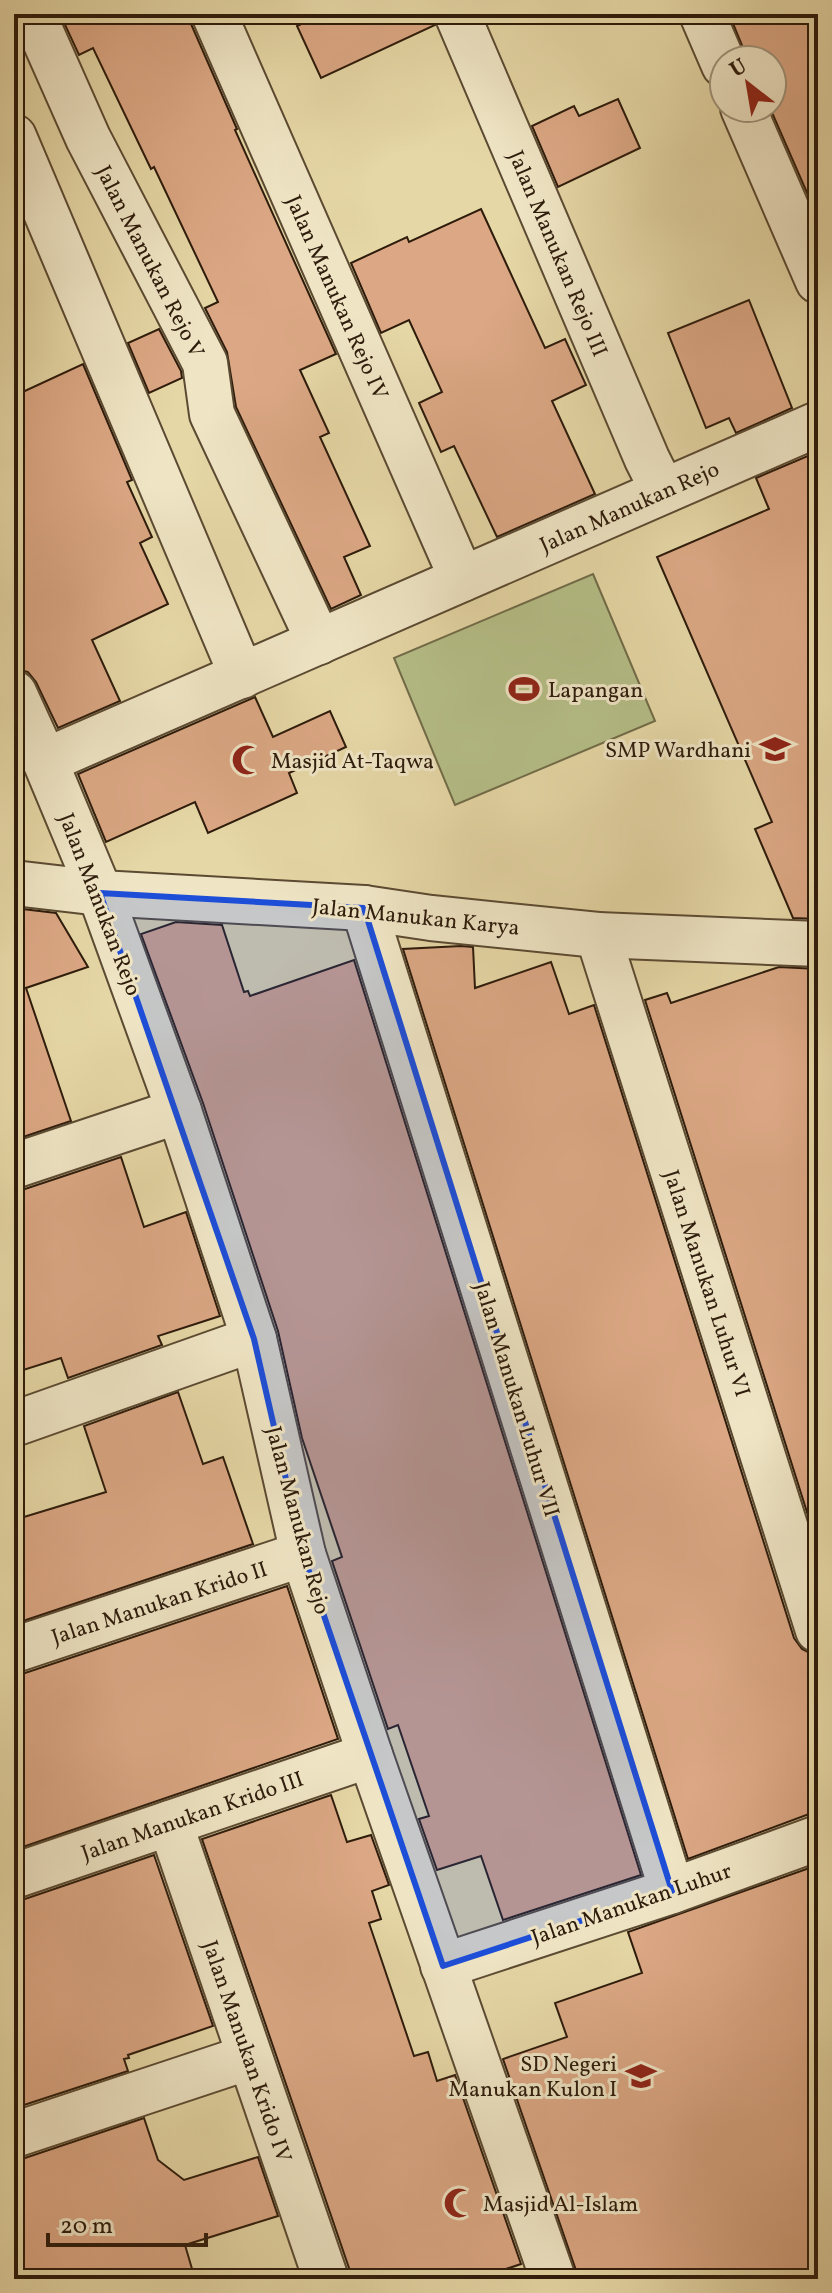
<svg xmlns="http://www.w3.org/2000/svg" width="832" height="2293" viewBox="0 0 832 2293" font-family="Vollkorn,serif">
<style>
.green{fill:#b5be87;stroke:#716c49;stroke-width:2}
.building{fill:#dba784;stroke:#2d1b0b;stroke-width:2}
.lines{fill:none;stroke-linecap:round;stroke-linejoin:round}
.minor-casing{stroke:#5b4a32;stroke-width:48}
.minor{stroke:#efe5c5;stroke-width:44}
.marked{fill:#1d4ed8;fill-opacity:0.2;stroke:#1d4ed8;stroke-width:6;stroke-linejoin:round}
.labels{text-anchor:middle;stroke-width:6;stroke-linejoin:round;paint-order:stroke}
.street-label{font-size:22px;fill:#2d1b0b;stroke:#efe5c5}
.poi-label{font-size:22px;fill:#2d1b0b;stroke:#efe5c5;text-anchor:start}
</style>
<rect width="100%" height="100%" fill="#e6d7a6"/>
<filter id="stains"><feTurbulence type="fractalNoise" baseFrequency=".0025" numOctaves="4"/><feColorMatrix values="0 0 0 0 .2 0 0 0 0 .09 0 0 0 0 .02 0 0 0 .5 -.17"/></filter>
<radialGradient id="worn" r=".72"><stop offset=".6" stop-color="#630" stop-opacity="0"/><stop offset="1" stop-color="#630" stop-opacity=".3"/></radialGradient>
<polygon class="green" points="593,574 655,721 455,805 394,658"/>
<g class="building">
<polygon points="60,14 189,14 191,24 237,129 235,130 336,354 300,370 329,433 320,437 370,546 344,557 361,595 331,609 236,407 227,352 205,308 218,302 154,167 151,169 93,48 79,55"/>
<polygon points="322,14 432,14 435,25 321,78 297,26"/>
<polygon points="729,14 818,14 818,218 770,108 772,108 772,60 748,60"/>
<polygon points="618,99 640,148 558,187 532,126 574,106 579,116"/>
<polygon points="481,209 545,348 565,339 586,385 552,401 595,494 497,537 454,446 441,452 419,403 442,392 409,320 381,333 351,263 407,237 409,242"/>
<polygon points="749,300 792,408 736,433 729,418 706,428 668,333"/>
<polygon points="159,329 181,371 182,378 149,393 128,343"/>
<polygon points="83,364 132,480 127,482 152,537 140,543 168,604 92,640 120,701 58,728 36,682 28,672 14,668 14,396"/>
<polygon points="810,455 818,475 818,919 793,918 755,829 772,822 657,557 769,509 756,478"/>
<polygon points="255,697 273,737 330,711 346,747 289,773 297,793 208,833 195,802 106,842 78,774"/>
<polygon points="14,908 56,913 88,967 26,988 71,1121 14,1140"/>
<polygon points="176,922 222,925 244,992 248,991 250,996 354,960 641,1875 503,1920 481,1856 437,1870 419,1819 429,1816 398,1725 388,1729 332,1561 342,1557 302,1438 278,1331 203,1103 141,934"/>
<polygon points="461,946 473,947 475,988 551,962 569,1014 594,1005 794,1638 802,1649 812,1654 818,1654 818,1814 809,1814 688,1859 403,949"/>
<polygon points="779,967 818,969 818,1547 645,1000 667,993 671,1003"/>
<polygon points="121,1157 144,1227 186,1212 220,1316 158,1336 162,1345 68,1378 61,1358 14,1373 14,1190 22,1190"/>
<polygon points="178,1392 203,1464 223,1457 253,1544 14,1624 14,1520 106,1492 84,1426"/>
<polygon points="287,1586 338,1739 14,1850 14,1674 22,1674"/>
<polygon points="331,1795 347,1842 371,1835 389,1885 372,1891 381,1919 369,1923 414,2056 428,2052 437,2081 455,2075 521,2264 476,2279 350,2279 350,2271 202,1839"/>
<polygon points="154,1855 213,2026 128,2055 129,2058 124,2059 128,2071 21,2106 14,2087 14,1900 22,1900"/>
<polygon points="818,1865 818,2279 579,2279 503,2059 567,2037 555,2003 642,1973 628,1932"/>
<polygon points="144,2118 158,2160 184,2180 258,2157 278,2216 185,2245 195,2279 14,2279 14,2159 22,2159"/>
</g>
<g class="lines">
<g class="minor-casing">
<g id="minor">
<polyline points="33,14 88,138 205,363 212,414 319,642"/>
<polyline points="214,14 462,579"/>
<polyline points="457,14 647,459 663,491"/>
<polyline points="702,14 724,65"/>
<polyline points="743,108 818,281"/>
<polyline points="14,137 242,676"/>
<polyline points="14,693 45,761 100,893 179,1111 254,1339 303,1554 370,1755 553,2279"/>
<polyline points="45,761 818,424"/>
<polyline points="14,883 100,893 364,908 431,918 598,935 818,944"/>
<polyline points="364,908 672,1891"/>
<polyline points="598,935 818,1630"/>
<polyline points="14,1166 179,1111"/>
<polyline points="14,1424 254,1339"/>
<polyline points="14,1650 303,1554"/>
<polyline points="170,1823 326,2279"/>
<polyline points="14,1876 370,1755"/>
<polyline points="443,1966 672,1891 818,1838"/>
<polyline points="14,2135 249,2057"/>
</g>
</g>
<use href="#minor" class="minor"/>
</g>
<path class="marked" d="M100 893 364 908 672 1891 443 1966 303 1554 254 1339Z"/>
<defs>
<g id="stadium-bare" transform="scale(2.4)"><path d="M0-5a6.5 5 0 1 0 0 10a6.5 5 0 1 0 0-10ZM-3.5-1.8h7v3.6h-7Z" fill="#8f2418" stroke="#efe5c5" stroke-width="2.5" paint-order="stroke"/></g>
<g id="school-bare" transform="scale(2.4)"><path d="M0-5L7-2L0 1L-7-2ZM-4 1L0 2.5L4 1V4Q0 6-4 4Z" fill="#8f2418" stroke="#efe5c5" stroke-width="2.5" paint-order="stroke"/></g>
<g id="mosque-bare" transform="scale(2.4)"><path d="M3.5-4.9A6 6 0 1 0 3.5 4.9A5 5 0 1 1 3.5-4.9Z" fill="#8f2418" stroke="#efe5c5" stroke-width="2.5" paint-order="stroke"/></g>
</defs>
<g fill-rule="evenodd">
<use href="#stadium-bare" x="524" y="689"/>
<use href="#school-bare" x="775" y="749"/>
<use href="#mosque-bare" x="247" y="760"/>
<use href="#school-bare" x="641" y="2076"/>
<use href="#mosque-bare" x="459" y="2203"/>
</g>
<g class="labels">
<g class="street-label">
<text transform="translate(559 253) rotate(67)" y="8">Jalan Manukan Rejo III</text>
<text transform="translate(151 261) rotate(63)" y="8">Jalan Manukan Rejo V</text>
<text transform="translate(338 297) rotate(66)" y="8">Jalan Manukan Rejo IV</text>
<text transform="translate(629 506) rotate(-24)" y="8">Jalan Manukan Rejo</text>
<text transform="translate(101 904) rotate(69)" y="8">Jalan Manukan Rejo</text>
<text transform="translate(416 916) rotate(6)" y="8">Jalan Manukan Karya</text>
<text transform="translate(708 1283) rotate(72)" y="8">Jalan Manukan Luhur VI</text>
<text transform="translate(518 1399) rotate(73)" y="8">Jalan Manukan Luhur VII</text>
<text transform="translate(299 1520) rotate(75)" y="8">Jalan Manukan Rejo</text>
<text transform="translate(159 1602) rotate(-18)" y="8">Jalan Manukan Krido II</text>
<text transform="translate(192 1815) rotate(-19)" y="8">Jalan Manukan Krido III</text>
<text transform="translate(631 1903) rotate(-19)" y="8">Jalan Manukan Luhur</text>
<text transform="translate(248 2051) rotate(71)" y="8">Jalan Manukan Krido IV</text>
</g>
<g class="poi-label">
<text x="548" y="697">Lapangan</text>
<text x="751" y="757" text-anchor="end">SMP Wardhani</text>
<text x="271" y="768">Masjid At-Taqwa</text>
<text x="617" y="2071" text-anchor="end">SD Negeri<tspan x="617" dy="25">Manukan Kulon I</tspan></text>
<text x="483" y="2211">Masjid Al-Islam</text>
</g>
</g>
<rect width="832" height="2293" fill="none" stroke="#e6d7a6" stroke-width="48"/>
<rect x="16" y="16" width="800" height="2261" fill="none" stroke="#2d1b0b" stroke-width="4"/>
<rect x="24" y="24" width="784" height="2245" fill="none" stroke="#2d1b0b" stroke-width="2"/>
<g transform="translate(748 84) rotate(329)"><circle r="38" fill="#efe5c5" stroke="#a1947b" stroke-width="2"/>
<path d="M0-6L14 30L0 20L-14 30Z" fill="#8f2418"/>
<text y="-12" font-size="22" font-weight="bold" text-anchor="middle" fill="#2d1b0b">U</text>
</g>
<path d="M48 2233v12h158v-12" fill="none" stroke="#2d1b0b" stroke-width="4"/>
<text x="60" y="2233" font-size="24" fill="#2d1b0b" stroke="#efe5c5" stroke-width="6" paint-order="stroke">20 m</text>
<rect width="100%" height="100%" filter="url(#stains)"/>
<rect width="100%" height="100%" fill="url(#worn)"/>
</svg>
